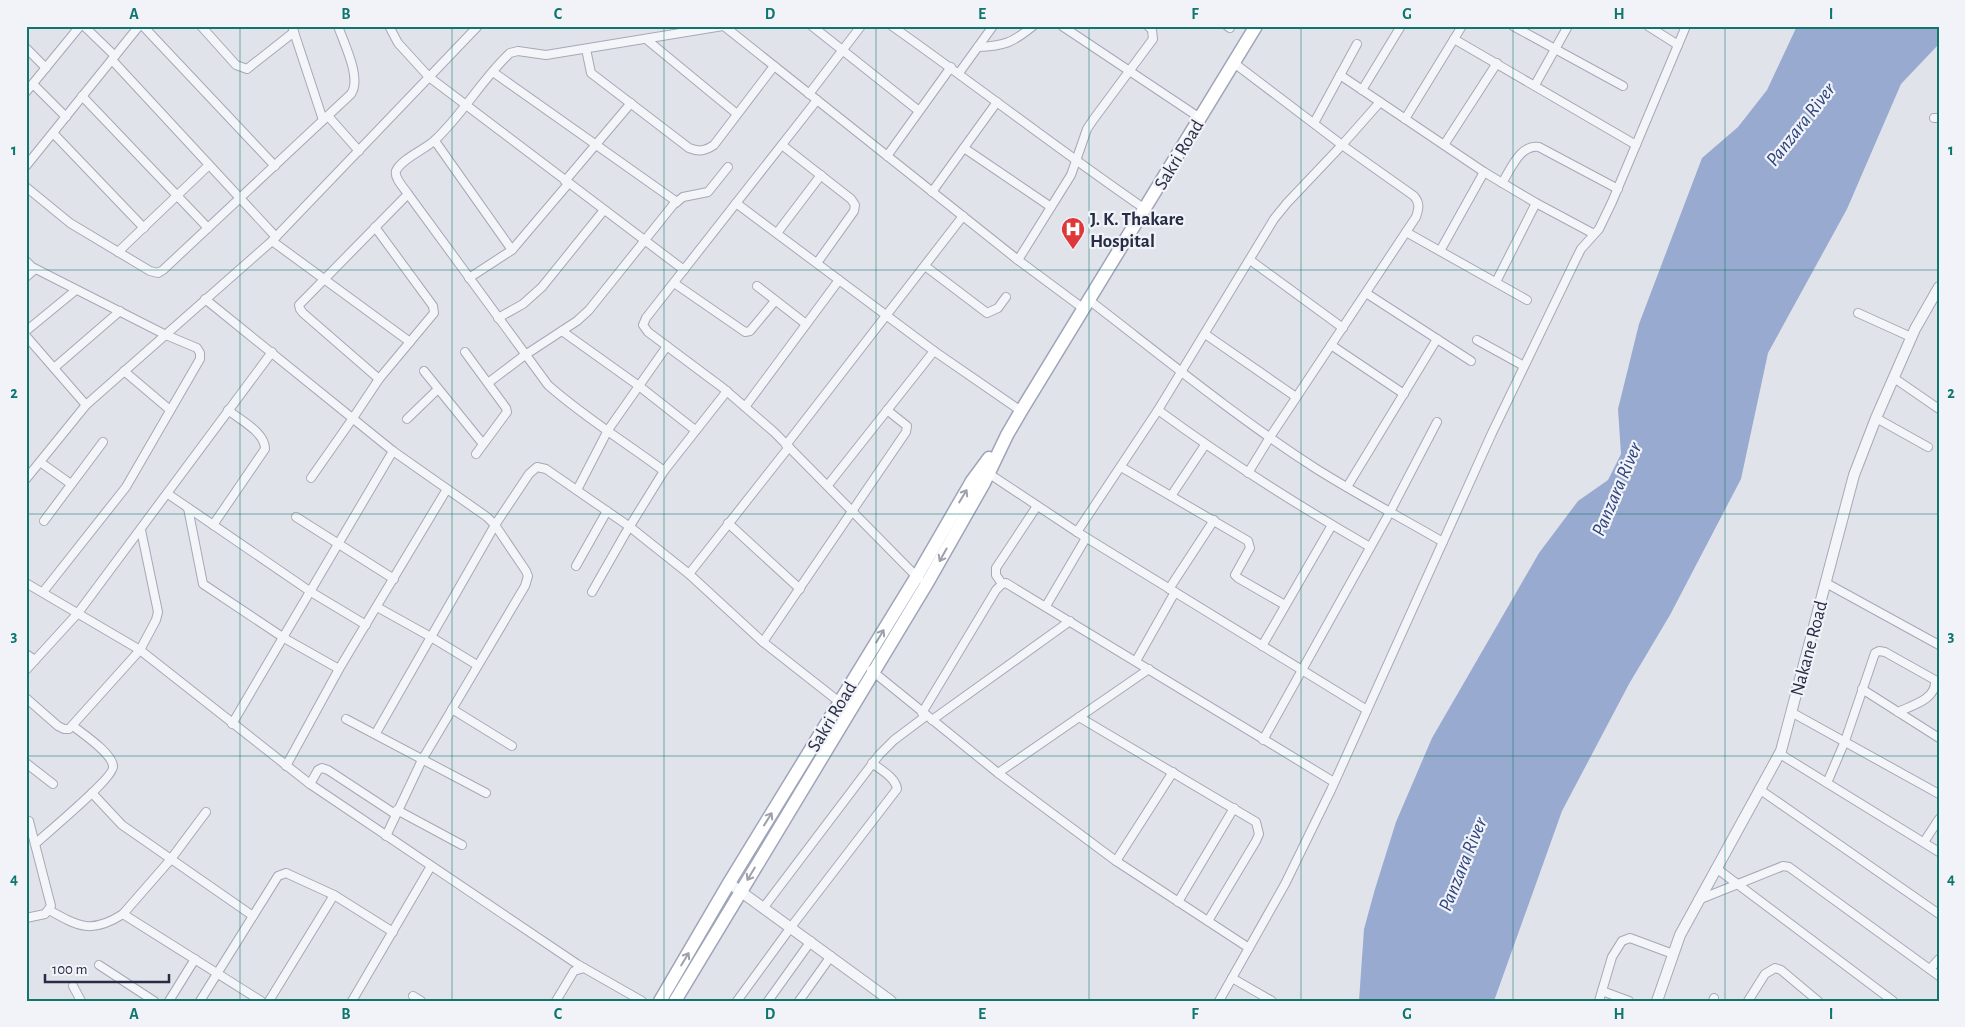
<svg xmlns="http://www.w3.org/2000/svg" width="1965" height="1027" viewBox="0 0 1965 1027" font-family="'Alegreya Sans',sans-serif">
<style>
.water{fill:#98aacf}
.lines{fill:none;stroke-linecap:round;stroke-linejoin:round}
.minor-casing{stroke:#a5a9b6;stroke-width:10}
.tertiary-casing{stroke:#a5a9b6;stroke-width:12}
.primary-casing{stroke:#9fa5b9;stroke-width:15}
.minor{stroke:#f4f5f9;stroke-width:8}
.tertiary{stroke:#f4f5f9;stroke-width:10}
.primary{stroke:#fff;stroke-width:12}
.oneway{stroke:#9ea0ab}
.grid{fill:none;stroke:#0f766e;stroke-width:1;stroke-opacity:0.55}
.labels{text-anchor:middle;stroke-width:4.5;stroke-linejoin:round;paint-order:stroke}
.street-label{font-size:19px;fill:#272d45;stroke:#f1f3f8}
.poi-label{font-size:19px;font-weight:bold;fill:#272d45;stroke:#f1f3f8;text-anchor:start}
.water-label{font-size:20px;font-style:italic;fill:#2c447e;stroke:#f1f3f8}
.neatline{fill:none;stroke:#0f766e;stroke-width:2}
.grid-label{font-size:16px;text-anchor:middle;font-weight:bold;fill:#0f766e}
</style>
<rect width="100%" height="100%" fill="#e1e3eb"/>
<polygon class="water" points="1797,26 1939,26 1939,44 1901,84 1847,209 1768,353 1741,479 1670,615 1629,684 1562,811 1494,1001 1359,1001 1364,929 1375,889 1396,822 1432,738 1539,553 1578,501 1608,480 1621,454 1618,409 1639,324 1702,158 1738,127 1767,90"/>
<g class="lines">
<g class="minor-casing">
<g id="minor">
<polyline points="84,26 115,56"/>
<polyline points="143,26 275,166"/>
<polyline points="201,26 236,65 247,69 294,32"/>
<polyline points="292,26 323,120"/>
<polyline points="389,26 398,43 429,77 684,270"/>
<polyline points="724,26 1018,260 1084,309"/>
<polyline points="812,26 919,111"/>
<path d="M892 26C977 86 1059 150 1145 209"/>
<polyline points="1062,26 1200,118"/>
<polyline points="1227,26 1230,28"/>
<polyline points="1513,26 1623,86"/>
<polyline points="1648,26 1678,45"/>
<polyline points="646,39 737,114"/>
<polyline points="1454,39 1636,145"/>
<path d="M978 47C1004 46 1012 43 1033 26"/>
<polyline points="26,48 46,68"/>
<path d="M586 49 591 73 689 148C699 152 705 151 714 145L774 66"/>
<polyline points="112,60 276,237"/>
<path d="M1234 63 1342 145 1414 196C1420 203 1419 208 1416 217L1270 437 1248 473"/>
<polyline points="493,72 677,202"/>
<polyline points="959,73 993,26"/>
<polyline points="1340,75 1484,172 1536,203 1594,234"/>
<polyline points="33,84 66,117"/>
<polyline points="1535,85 1568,26"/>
<polyline points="1362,90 1401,26"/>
<polyline points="26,92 80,26"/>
<polyline points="809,94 861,26"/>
<polyline points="82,96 208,228"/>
<polyline points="817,100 646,318 643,325 648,332 723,388 774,432 919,579"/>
<polyline points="328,116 359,151"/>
<polyline points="1934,118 1939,118"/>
<polyline points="1405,119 1462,26"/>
<polyline points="1314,123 1357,44"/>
<polyline points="53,133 144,228"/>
<polyline points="435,141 512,250"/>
<polyline points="782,145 851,199 855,205 854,211 817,263"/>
<polyline points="1444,145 1497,63"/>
<polyline points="964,148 1051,207"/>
<polyline points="887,156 951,67"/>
<polyline points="26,166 139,26"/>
<polyline points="565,181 631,103"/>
<path d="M1502 183C1511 169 1520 144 1539 147L1618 189"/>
<path d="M26 187 70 223 150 271 158 273 163 270 351 94C362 78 344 44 338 26"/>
<polyline points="932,192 997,102"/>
<polyline points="736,203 934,351 1021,411"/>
<polyline points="1406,232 1527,300"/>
<polyline points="777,233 821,175"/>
<polyline points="272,241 410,342"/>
<polyline points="1440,251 1484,172"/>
<polyline points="118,252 209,165"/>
<polyline points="1018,260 1071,175 1087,129 1093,120 1153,39 1152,30 1148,26"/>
<polyline points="1250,260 1343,328"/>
<polyline points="26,261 32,267 166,335 197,348 200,353 200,359 126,487 43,592"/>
<polyline points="925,266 987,313 998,308 1006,297"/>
<polyline points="26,277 35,269"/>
<polyline points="469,278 512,250 568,184"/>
<polyline points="1496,282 1536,203"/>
<polyline points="674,283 745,332 750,331 775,301"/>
<polyline points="757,286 806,324"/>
<polyline points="1366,293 1471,361"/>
<polyline points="205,299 393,451 487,517 495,525 526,571 528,576 525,586 422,760 386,836"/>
<path d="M1089 300C1163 357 1236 417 1315 468 1356 494 1400 517 1443 542"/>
<polyline points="1858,313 1911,337"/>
<polyline points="498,318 523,304 542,287 604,210"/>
<polyline points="26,331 76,290"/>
<polyline points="562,331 639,386 695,430"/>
<polyline points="1205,334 1296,397"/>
<polyline points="26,336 86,405"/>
<polyline points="1477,340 1524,366"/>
<polyline points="1331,345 1404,394"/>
<polyline points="465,352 506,408 507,412 476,454"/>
<polyline points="54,368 120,311"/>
<polyline points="124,371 170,410"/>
<polyline points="424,371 483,444"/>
<polyline points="1894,378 1939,409"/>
<polyline points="379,379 303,313 300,309 299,305 408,194"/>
<polyline points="488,383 525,355 577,321 589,310 673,205 683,197 708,192 728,167"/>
<polyline points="745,407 839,280"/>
<path d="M1158 410C1226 460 1297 505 1370 547"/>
<polyline points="1876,418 1928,447"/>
<polyline points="407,419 438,389"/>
<polyline points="786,445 963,216"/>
<polyline points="40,462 71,484"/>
<polyline points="1121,467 1248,541 1250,548 1235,575 1238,578 1285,605"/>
<path d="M664 471C625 442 584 417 548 385L408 194C404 188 394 178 396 171 401 159 426 149 435 140 463 114 482 79 510 53L518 51 546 55 723 26"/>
<polyline points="988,473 1077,532 1367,710"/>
<polyline points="311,478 353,418 379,379 434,313 433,306 375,227"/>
<polyline points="26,479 86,405 272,241 478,26"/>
<polyline points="828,485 934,351"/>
<polyline points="1347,487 1437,339"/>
<polyline points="577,490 608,430 667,346"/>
<polyline points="168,494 311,592 366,625"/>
<polyline points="1171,496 1205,445"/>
<polyline points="188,508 203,584 284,638 339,669"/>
<polyline points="296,517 394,579"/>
<polyline points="44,521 103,442"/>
<polyline points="728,523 800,589"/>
<path d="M213 525 265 449C265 432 240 420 228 410"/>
<polyline points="1077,532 1158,410 1274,219 1287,203 1342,145 1380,102"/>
<polyline points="576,566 607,511"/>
<polyline points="689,574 789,447"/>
<polyline points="26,583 140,650 310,784 577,964 642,1001"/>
<polyline points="1826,583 1939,645"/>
<polyline points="1002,584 996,575 996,568 1037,506"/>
<polyline points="1169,589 1214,520"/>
<polyline points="592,592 625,534 664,471 727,391"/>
<polyline points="1046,606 1086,538"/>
<polyline points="377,607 431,637 477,665"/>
<polyline points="763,642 906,432 907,426 887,410"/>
<polyline points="1262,646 1332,525"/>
<polyline points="26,654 35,660"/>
<polyline points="1136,661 1175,592"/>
<polyline points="26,670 78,613 272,352"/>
<polyline points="871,670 998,773 1116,861 1249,948"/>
<polyline points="1862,689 1939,738"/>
<polyline points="26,698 58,726 64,729 69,729 140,650 156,620 158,612 141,530"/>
<polyline points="452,709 512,746"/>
<polyline points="1791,712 1939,794"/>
<polyline points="922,713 996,590 1002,584 1006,583 1334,782"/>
<polyline points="1079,717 1256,822 1259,834 1256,841 1208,921"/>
<polyline points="346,719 486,793"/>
<polyline points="932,720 1070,621"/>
<polyline points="232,724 393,451"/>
<polyline points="376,733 495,525 529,474 537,467 546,469 630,527 689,574 763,642 842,704"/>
<polyline points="1263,740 1390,512 1437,422"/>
<polyline points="1780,754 1939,852"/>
<polyline points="26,763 53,784"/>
<polyline points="286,766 339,669 447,489"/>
<polyline points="998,773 1149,669"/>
<path d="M1827 783 1845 741 1875 653 1879 651 1885 652 1935 680C1937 699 1913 705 1898 712"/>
<polyline points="310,784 318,770 322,768 328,770 395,814"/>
<polyline points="1759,789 1939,914"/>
<polyline points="92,793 122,825 253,916"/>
<polyline points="397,810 462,845"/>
<polyline points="1924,842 1939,819"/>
<path d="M35 844C47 833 115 777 113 766 112 753 83 734 73 726"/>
<polyline points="1116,861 1173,772"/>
<polyline points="1716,868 1893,1001"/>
<polyline points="1698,900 1783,866 1789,867 1939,976"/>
<polyline points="1178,902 1234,808"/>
<polyline points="764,907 879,755 894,740 926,716"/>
<path d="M49 910C79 927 92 934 123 914L171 859 206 812"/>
<polyline points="123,914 261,1001"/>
<polyline points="26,918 45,914 51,906 29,821"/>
<polyline points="99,965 154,1001"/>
<polyline points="1930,969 1939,959"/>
<polyline points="1232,978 1272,1001"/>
<polyline points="73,986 81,1001"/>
<polyline points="1602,991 1629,1001"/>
<polyline points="413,996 421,1001"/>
<polyline points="169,1001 195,959"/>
<polyline points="200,1001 278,876 286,873 334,895 393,932"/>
<polyline points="269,1001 334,895"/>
<polyline points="352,1001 431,866"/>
<polyline points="556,1001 574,971 584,968"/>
<path d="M737 1001 791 927 897 789C896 778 881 770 872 763"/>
<polyline points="768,1001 811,941"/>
<polyline points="799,1001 831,956"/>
<polyline points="1219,1001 1285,884 1331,790 1492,433 1576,259 1581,249 1599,229 1612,202 1686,26"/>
<polyline points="1599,1001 1612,957 1622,941 1630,938 1673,954"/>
<polyline points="1713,1001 1714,998"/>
<polyline points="1748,1001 1765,974 1775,968 1781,970 1818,1001"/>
</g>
</g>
<g class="tertiary-casing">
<g id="tertiary">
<polyline points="729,883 891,1001"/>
<polyline points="1657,1001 1680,935 1781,751 1854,475 1876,418 1915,329 1939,287"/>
</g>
</g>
<g class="primary-casing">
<g id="primary">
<polyline points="660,1001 729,883 917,576 972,481 989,458"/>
<polyline points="675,1001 926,585 984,483 1007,435 1021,411 1256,26"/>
</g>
</g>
<use href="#minor" class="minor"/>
<use href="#tertiary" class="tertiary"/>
<use href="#primary" class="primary"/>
</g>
<defs><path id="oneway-shaft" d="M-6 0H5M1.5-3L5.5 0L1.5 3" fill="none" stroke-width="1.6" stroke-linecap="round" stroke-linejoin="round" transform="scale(1.25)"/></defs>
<g class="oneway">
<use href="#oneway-shaft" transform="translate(963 496) rotate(-59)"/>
<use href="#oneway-shaft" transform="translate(943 555) rotate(119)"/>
<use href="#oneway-shaft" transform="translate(880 636) rotate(-59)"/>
<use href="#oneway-shaft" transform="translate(768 819) rotate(-58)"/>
<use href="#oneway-shaft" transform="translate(751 874) rotate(121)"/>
<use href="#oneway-shaft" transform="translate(685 959) rotate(-59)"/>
</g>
<path class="grid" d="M240 26V1001M452 26V1001M664 26V1001M876 26V1001M1089 26V1001M1301 26V1001M1513 26V1001M1725 26V1001M26 270H1939M26 514H1939M26 756H1939"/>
<defs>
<g id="hospital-pin" transform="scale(1.25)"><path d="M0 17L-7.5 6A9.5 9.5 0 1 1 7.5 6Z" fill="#de3938" stroke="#f1f3f8"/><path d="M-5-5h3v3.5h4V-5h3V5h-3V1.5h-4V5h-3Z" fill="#fff"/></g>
</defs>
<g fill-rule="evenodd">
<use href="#hospital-pin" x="1073" y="229"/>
</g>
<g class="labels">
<g class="street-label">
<text transform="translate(1178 154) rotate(-59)" y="7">Sakri Road</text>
<text transform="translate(1808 648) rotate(-75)" y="7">Nakane Road</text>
<text transform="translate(831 716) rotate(-59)" y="7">Sakri Road</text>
</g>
<g class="poi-label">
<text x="1090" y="225">J. K. Thakare<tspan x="1090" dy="22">Hospital</tspan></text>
</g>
<g class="water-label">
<text transform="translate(1800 124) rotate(-52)" y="7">Panzara River</text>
<text transform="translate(1616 489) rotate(-67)" y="7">Panzara River</text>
<text transform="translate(1462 864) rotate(-68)" y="7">Panzara River</text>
</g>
</g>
<rect width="1965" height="1027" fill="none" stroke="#f1f3f8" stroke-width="55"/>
<path d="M45 974v8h124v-8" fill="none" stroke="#272d45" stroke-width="2.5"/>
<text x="52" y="974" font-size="15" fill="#272d45" stroke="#f1f3f8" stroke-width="4" paint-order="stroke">100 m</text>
<rect x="28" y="28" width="1910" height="972" class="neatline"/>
<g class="grid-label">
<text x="134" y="19">A</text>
<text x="346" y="19">B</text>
<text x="558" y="19">C</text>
<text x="770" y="19">D</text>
<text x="982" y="19">E</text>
<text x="1195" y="19">F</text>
<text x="1407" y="19">G</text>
<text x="1619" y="19">H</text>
<text x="1831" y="19">I</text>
<text x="14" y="155">1</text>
<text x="1951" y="155">1</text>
<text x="14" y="398">2</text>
<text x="1951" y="398">2</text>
<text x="14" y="641">3</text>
<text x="1951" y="641">3</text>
<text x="14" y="884">4</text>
<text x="1951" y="884">4</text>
<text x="134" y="1019">A</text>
<text x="346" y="1019">B</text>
<text x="558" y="1019">C</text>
<text x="770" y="1019">D</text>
<text x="982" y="1019">E</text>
<text x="1195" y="1019">F</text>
<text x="1407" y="1019">G</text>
<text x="1619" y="1019">H</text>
<text x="1831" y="1019">I</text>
</g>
</svg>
